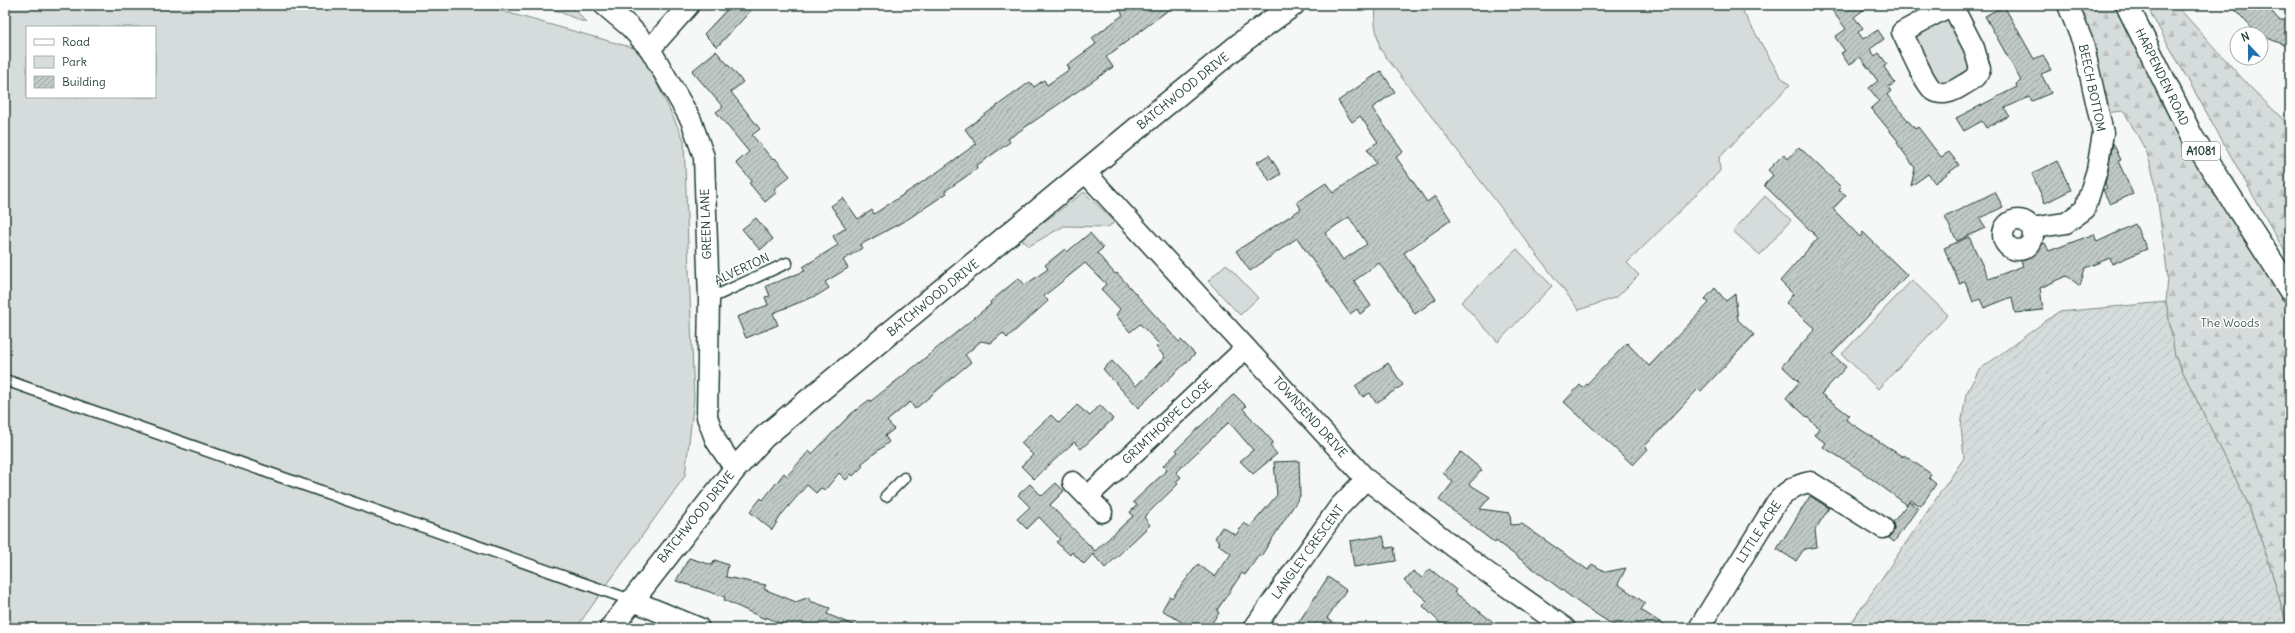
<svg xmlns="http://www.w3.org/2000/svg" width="2295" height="633" viewBox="0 0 2295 633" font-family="Delius,sans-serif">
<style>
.green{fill:#d6dcdb;stroke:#7a8c88;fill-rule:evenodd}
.forest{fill:url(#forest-firs);stroke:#7a8c88}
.garden{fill:url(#garden-furrows);stroke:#7a8c88}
.building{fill:url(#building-hatch);stroke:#1f3d34;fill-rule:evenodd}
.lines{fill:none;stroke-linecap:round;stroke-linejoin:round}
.lane-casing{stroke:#1f3d34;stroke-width:13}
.street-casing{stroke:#1f3d34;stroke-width:23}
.secondary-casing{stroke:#1f3d34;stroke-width:25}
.primary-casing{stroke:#1f3d34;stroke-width:25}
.lane{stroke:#fff;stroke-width:10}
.street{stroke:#fff;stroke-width:20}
.secondary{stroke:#fff;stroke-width:22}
.primary{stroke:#fff;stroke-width:22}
.labels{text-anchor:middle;stroke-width:3;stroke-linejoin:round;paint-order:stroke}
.shield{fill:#fff;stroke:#627771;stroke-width:1}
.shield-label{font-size:11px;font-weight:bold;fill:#1f3d34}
.street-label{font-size:12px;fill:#1f3d34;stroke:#fff}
.park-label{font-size:12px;fill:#445d55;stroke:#fff}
</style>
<defs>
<pattern id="forest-firs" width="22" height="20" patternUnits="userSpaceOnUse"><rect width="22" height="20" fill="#d6dcdb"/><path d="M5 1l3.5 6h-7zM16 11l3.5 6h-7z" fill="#b7bebd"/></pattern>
<pattern id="garden-furrows" width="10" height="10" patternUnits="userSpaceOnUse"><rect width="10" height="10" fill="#d6dcdb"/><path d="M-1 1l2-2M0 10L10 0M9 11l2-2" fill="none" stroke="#b7bebd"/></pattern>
<pattern id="building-hatch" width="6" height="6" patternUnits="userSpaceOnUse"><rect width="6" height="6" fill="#c0c9c6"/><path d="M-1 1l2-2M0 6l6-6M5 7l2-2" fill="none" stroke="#9ba4a2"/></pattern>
</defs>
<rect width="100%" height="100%" fill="#f6f7f7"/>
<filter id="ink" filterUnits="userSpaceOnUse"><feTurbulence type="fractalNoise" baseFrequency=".025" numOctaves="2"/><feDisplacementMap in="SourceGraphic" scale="8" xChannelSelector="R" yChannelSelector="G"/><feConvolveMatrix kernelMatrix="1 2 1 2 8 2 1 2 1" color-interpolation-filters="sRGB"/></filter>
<g filter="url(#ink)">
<g class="green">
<path d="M5 5H480L641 50 684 140 694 399 685 476 576 628H5ZM27 27H155V97H27Z"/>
<polygon points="543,5 572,5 586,23"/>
<polygon points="1739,5 1780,76 1790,85 1719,158 1720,171 1627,263 1639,275 1617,297 1579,310 1380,49 1375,24 1376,5"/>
<path d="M1949 18C1959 35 1976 55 1967 76L1944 84 1936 81 1914 38 1916 32Z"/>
<polygon points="1084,192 1115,222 1108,227 1064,226 1029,246 1021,239"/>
<polygon points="1765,196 1791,220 1760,255 1733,231"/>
<polygon points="1517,249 1552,286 1498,342 1461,302"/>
<polygon points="1226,264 1258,298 1240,315 1208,281"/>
<polygon points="1912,280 1948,315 1878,389 1842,354"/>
</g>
<g class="forest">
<polygon points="2076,5 2116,5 2261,257 2290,303 2290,628 2288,628 2268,560 2248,504 2175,356 2166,302 2168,277 2155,181 2147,153 2124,111 2104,113"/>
<polygon points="2146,5 2176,5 2250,87 2290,126 2290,261"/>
</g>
<polygon class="garden" points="2166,302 2175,356 2248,504 2268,560 2288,628 1859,628 1851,623 1964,458 1961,426 1966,394 1979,370 2058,312"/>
<g class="building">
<polygon points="731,5 756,5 717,47 704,34"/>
<polygon points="1117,5 1175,5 1106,57 1113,67 1008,139 1010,142 976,166 977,169 945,191 947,193 908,219 860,245 862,248 843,260 848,268 825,282 829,288 818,295 773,313 778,325 746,338 737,317 768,305 765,297 770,296 766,286 805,271 803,267 838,245 833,236 846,228 831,206 843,198 858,219 872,210 874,214 939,171 976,144 965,129 1030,82 1034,87 1044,80 1047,85 1070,69 1067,65 1096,44 1092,38 1123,15"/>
<polygon points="1828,5 1870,5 1854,17 1863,28 1858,32 1863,39 1878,30 1884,39 1870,49 1875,56 1879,53 1887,64 1884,67 1895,83 1888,87 1891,91 1887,95 1915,129 1918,127 1941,157 1949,152 1959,165 1935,183 1928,174 1911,186 1915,168 1897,143 1898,141 1871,108 1879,101 1869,88 1878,81 1860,57 1849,65 1841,53 1845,51 1835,37 1846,29"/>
<polygon points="2231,5 2266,5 2279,20 2290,20 2290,47 2257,34"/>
<polygon points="2004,6 2034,59 2043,55 2051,70 2041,74 2051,93 2032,101 2029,97 2005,108 2009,116 1986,128 1982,121 1964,131 1956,118 2017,87 2016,84 2021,81 1985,16"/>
<polygon points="716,51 743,82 731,92 760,129 752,135 773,160 775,158 790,176 774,189 777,192 765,202 749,183 752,181 736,163 749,152 716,112 723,107 692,71"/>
<path d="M1381 71 1395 92 1372 108 1403 152 1396 157 1427 202 1435 196 1451 220 1404 253 1436 299 1415 314 1379 263 1354 281 1371 306 1360 314 1357 309 1350 314 1297 238 1250 271 1236 251 1301 209 1297 202 1326 183 1333 193 1376 163 1367 149 1378 142 1360 116 1352 122 1338 101ZM1349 217 1367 244 1343 260 1325 233Z"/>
<polygon points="2113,143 2121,160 2118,161 2133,194 2110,204 2103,190 2107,188 2105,184"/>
<polygon points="1799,147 1841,187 1838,190 1846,195 1833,209 1860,237 1863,232 1907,275 1832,354 1846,367 1821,394 1849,415 1846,420 1903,457 1904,455 1931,474 1929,478 1936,484 1921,506 1910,500 1907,505 1857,468 1823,447 1826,443 1814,435 1819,428 1786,398 1799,382 1782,366 1815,329 1786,303 1793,294 1780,281 1818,238 1764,185 1773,175 1768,170 1784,154 1788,159"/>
<polygon points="1269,155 1281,174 1270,181 1257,162"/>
<polygon points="2057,161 2071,190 2045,203 2032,174"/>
<polygon points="1995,192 2003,207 1980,218 1985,228 1957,241 1945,217"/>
<polygon points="756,218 773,239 760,250 742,229"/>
<polygon points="2135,224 2147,249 2112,264 2110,258 2085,268 2080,286 2067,276 2040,288 2043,310 2015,313 2012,297 1984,308 1980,299 1973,302 1965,281 1960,284 1944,248 1969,237 1989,279 2023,266 2020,259 2033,253 2031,249 2045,243 2049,251 2094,234 2097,242"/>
<polygon points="1090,233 1103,248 1097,253 1115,274 1117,273 1179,342 1181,340 1195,354 1138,408 1103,369 1112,361 1136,386 1165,357 1156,347 1159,344 1140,324 1130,332 1116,315 1120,309 1101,289 1106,284 1085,263 1044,296 1048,301 1007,338 1003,333 991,343 981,341 965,355 971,362 915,409 910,402 887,421 894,429 885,436 889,442 861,464 863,466 853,476 851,474 846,480 839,473 825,490 821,488 816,493 807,485 782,514 772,530 750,512 761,498 763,500 784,473 787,476 809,451 812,454 851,414 869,400 871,401 914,367 991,304 990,302 1019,278 1025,285 1048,269 1045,265 1065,249 1067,252"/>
<polygon points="1715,288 1726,301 1735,294 1738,320 1754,335 1701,391 1698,389 1645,446 1648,449 1633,465 1564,402 1580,385 1583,388 1627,343 1649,366 1709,303 1705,299"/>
<polygon points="1388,363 1403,385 1376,403 1370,393 1363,397 1355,386"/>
<polygon points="1234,394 1246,406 1243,409 1273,442 1270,446 1277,454 1253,474 1240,461 1253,450 1229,422 1176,472 1181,477 1176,482 1178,484 1144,517 1150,525 1105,568 1093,554 1084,564 1072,552 1070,555 1056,542 1060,539 1039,517 1027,529 1017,519 1030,507 1018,495 1030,484 1042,496 1056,483 1064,491 1050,505 1095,551 1133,516 1130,512 1137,505 1133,502 1167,470 1163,466 1178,452 1176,450"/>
<polygon points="1077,405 1090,416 1100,405 1113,419 1081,449 1074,442 1034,479 1021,466 1033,455 1021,443 1051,415 1059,423"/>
<polygon points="1461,452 1482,470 1469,484 1490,497 1480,509 1510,513 1511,525 1522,524 1588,570 1592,564 1606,572 1626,568 1618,584 1645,603 1641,610 1669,628 1618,628 1582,605 1496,541 1495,543 1439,500 1453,482 1443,473"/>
<polygon points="1299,461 1300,496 1261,556 1259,555 1245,575 1242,573 1217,610 1219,613 1208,628 1191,628 1162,610 1170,596 1172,598 1198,564 1215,577 1231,554 1218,544 1220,542 1215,538 1222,527 1236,535 1244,523 1250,527 1277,495 1274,462"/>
<polygon points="1810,496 1829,508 1815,530 1817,547 1804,549 1796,561 1777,549"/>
<polygon points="1909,502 1918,508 1894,542 1889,538 1894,529 1893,522"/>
<polygon points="1383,536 1386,548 1394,547 1396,561 1354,567 1350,541"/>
<polygon points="689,558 712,565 715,560 728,565 726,577 766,585 764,589 796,602 809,597 810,601 830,608 827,614 860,628 790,628 766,617 765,619 724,600 725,597 676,581"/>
<polygon points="1430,569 1456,590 1454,592 1501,628 1445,628 1423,606 1427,601 1404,581 1413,571 1422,578"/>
<polygon points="1328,577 1346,590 1327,618 1340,628 1295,628"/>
</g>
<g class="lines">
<g class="lane-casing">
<g id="lane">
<polyline points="709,299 787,263"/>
<polyline points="5,380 631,600"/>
<polyline points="886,496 904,478"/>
</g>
</g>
<g class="street-casing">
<g id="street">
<polyline points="604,5 630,27 650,49 691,120 704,157 709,299 707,417 716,441 735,469"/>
<path d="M1952 5 1974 48 1980 69C1976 79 1968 82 1960 87 1952 92 1941 96 1933 90 1924 83 1908 44 1902 32Z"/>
<polyline points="650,49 689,5"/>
<polyline points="1085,172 1366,479 1485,571 1565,628"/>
<circle cx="2018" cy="235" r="15"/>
<polyline points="2032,228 2066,223 2085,209 2097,170 2103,133 2083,43 2068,5"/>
<polyline points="1073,482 1102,512"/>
<polyline points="1088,496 1246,348"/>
<polyline points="631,600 699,628"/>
<polyline points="1254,628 1339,507 1366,479"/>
<path d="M1699 628 1776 503C1786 491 1795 485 1810 482L1883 528"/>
</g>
</g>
<g class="secondary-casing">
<polyline id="secondary" points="611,628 735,469 764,437 1146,121 1246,39 1293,5"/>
</g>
<g class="primary-casing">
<polyline id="primary" points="2127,5 2192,137 2290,290"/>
</g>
<use href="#lane" class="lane"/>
<use href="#street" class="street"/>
<use href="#secondary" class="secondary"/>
<use href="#primary" class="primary"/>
</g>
</g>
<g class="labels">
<rect class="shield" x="2182" y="142" width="38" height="18" rx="3"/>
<g class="shield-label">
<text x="2201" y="155">A1081</text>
</g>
<g class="street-label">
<text transform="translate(2162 77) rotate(64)" y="4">HARPENDEN ROAD</text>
<text transform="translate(2092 88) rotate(78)" y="4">BEECH BOTTOM</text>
<text transform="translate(1183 91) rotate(-39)" y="4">BATCHWOOD DRIVE</text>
<text transform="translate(706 224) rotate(-92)" y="4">GREEN LANE</text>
<text transform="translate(742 269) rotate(-25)" y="4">ALVERTON</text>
<text transform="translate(933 298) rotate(-39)" y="4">BATCHWOOD DRIVE</text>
<text transform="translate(1310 417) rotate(48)" y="4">TOWNSEND DRIVE</text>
<text transform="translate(1167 422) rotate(-43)" y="4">GRIMTHORPE CLOSE</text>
<text transform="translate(696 517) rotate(-51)" y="4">BATCHWOOD DRIVE</text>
<text transform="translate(1759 532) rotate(-57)" y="4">LITTLE ACRE</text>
<text transform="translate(1308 552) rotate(-54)" y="4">LANGLEY CRESCENT</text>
</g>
<g class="park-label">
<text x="2230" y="327">The Woods</text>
</g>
</g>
<rect width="2295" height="633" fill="none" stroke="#fff" stroke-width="20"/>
<rect x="10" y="10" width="2275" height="613" fill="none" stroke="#1f3d34" stroke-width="1.5" filter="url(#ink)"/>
<rect x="26" y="26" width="130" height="72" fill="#ffffff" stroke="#a5b1ae"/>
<rect x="34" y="39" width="20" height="6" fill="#ffffff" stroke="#a5b1ae"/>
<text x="62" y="46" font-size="12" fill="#1f3d34">Road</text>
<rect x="34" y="56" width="20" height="12" fill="#d6dcdb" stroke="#a5b1ae"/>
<text x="62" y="66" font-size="12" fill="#1f3d34">Park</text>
<rect x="34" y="76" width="20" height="12" fill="url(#building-hatch)" stroke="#a5b1ae"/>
<text x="62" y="86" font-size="12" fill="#1f3d34">Building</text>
<g transform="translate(2249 46) rotate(338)"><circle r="19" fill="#ffffff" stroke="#a5b1ae"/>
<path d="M0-3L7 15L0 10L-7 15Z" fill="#1f6fb2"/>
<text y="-6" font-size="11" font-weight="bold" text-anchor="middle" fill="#1f3d34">N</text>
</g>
</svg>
